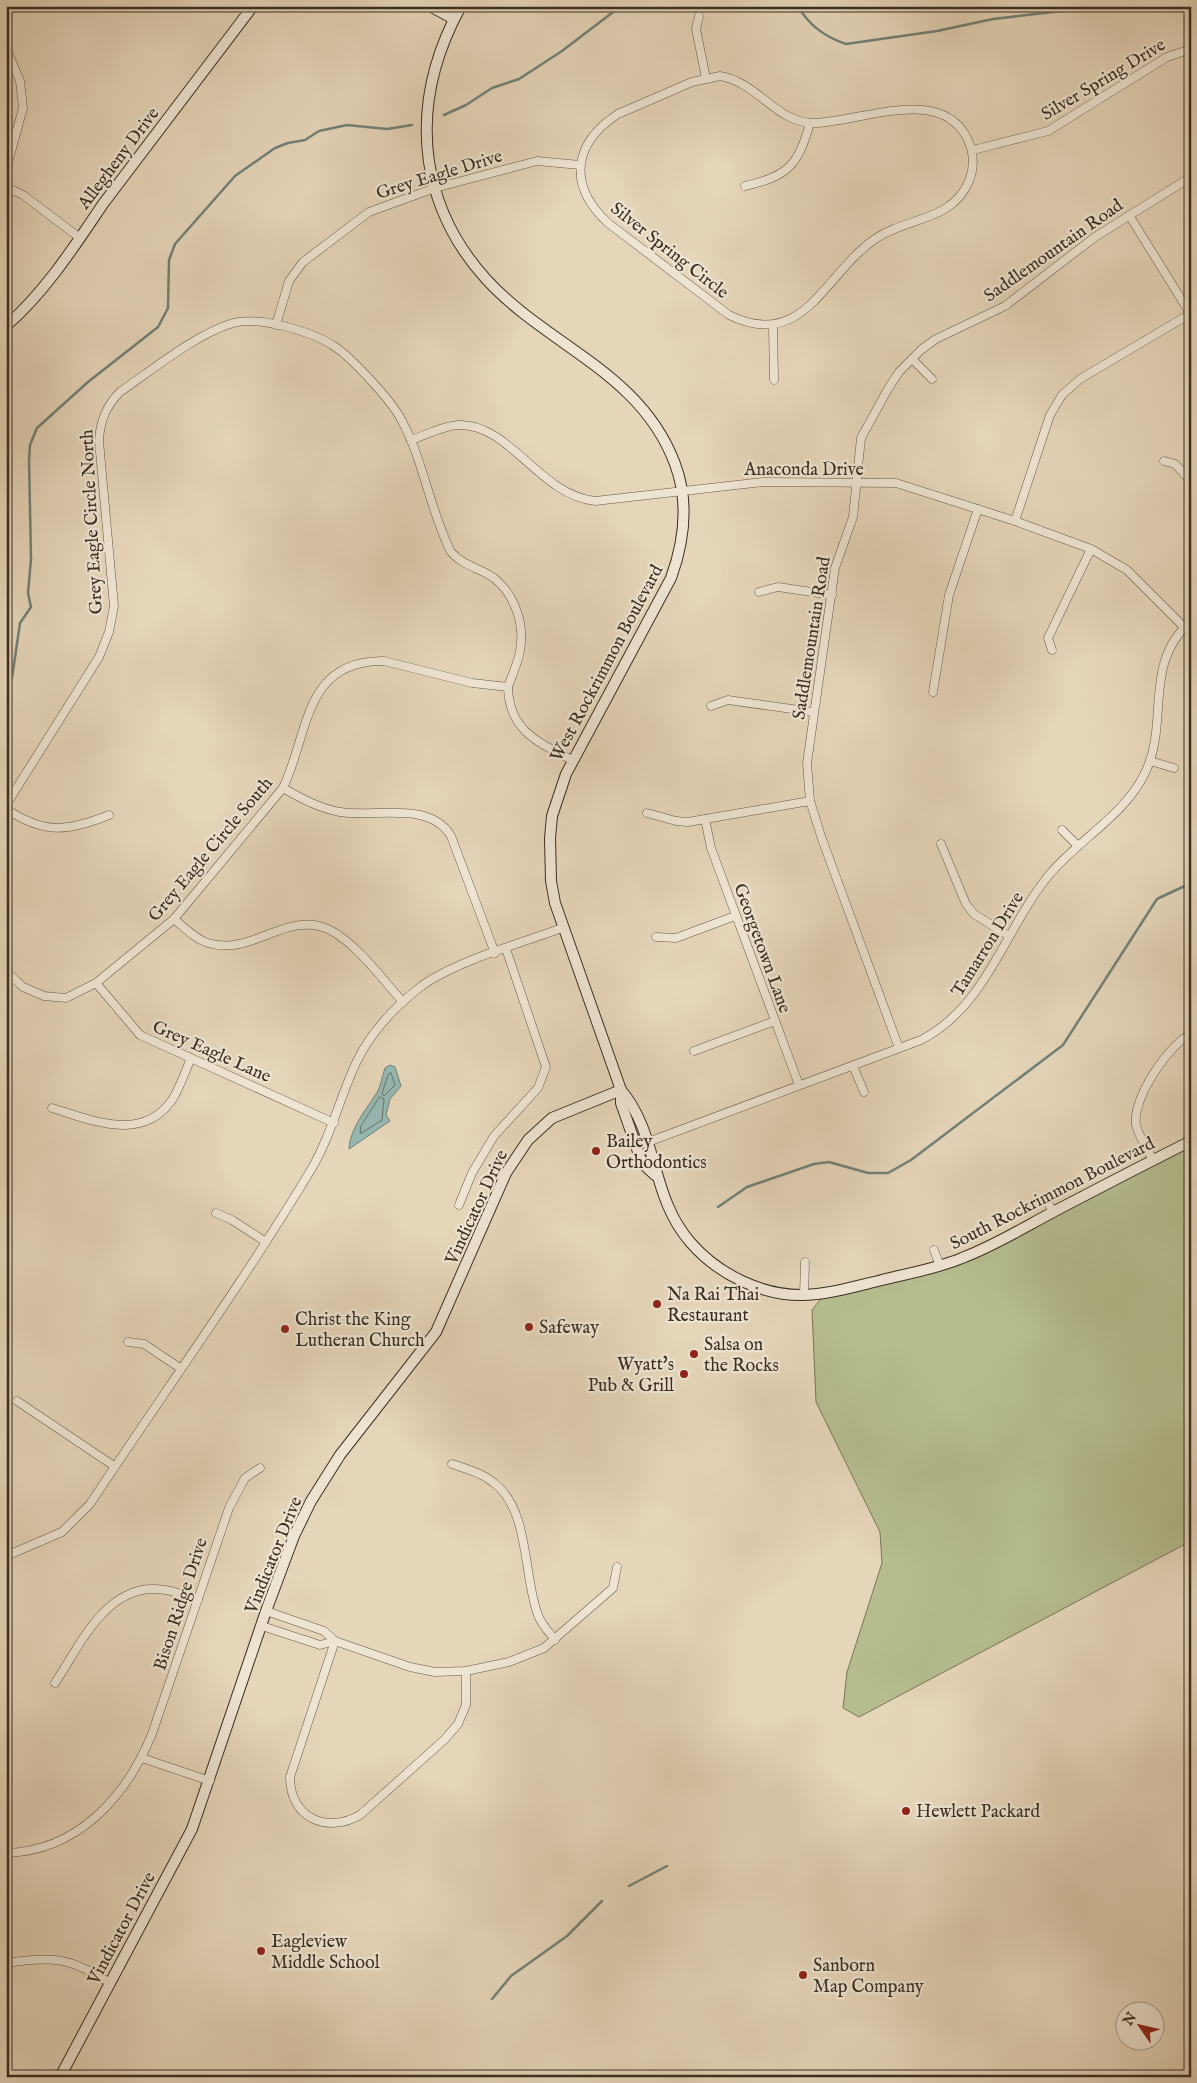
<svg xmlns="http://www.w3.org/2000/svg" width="1197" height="2083" viewBox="0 0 1197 2083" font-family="'IM FELL English',serif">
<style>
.green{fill:#b5bd8f;stroke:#787658}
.water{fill:#96b8b2;stroke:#728178}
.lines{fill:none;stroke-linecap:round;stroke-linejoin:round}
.shore{stroke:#68746a;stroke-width:1}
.stream{stroke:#728178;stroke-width:2.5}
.street-casing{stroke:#665848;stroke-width:9}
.secondary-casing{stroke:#3b2f22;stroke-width:12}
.street{stroke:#eee4d2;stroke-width:8}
.secondary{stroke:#eee4d2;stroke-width:10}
.poi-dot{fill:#8f2418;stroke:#eee4d2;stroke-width:2}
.labels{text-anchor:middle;stroke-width:4.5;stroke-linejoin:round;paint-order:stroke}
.street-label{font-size:18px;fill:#3b2f22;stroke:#eee4d2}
.poi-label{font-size:18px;fill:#3b2f22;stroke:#eee4d2;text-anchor:start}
</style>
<rect width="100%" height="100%" fill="#e5d5b9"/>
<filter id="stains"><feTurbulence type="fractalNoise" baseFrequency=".004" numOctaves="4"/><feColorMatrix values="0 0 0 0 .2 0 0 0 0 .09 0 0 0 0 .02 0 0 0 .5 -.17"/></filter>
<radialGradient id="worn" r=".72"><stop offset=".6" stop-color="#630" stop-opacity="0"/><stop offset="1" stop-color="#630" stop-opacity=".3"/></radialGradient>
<polygon class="green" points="1191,1140 1191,1541 859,1717 843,1708 847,1672 882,1563 880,1532 816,1402 812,1310 826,1292 961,1259"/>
<path class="water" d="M390 1065 395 1067 401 1086 390 1099 386 1115 390 1121 349 1149C350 1129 365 1111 376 1094 381 1087 382 1076 385 1068Z"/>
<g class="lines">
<g class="shore">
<polygon points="391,1073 395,1085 384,1096 382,1093 388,1075"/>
<polygon points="380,1097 384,1099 382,1120 360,1134 361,1126"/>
</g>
<g class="stream">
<path d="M798 6C809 26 825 37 846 44L937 31 993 19 1080 9 1084 6"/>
<polyline points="444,115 466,105 492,88 519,79 562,51 621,6"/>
<polyline points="6,681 12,678 20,623 31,607 28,593 31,559 29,460 30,445 37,428 88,382 158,327 168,308 169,260 175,244 235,176 275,148 288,143 305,140 319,131 347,125 387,129 412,125"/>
<polyline points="718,1207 747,1187 814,1164 829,1162 868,1173 888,1173 911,1160 1063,1045 1157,899 1191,883"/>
<polyline points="629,1886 667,1866"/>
<polyline points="492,1999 511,1976 567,1936 602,1901"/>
</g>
<g class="street-casing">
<g id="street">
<polyline points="699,16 696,29 706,78"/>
<polyline points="6,48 20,81 23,108 6,170"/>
<path d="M720 76C759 83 775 122 813 123 858 123 940 84 967 138 974 152 975 166 969 181 952 222 906 217 875 239 824 274 804 352 729 315L608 223C568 186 572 144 618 114L692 82Z"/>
<polyline points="973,150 1048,131 1167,57 1191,49"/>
<path d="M745 186C789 176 798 165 810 123"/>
<polyline points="6,187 23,195 80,238"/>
<polyline points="1129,215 1191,315"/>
<polyline points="276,325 289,281 303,262 369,212 435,188 537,161 580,165"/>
<polyline points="773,326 774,380"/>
<polyline points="912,359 932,379"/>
<path d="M411 440C426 435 442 426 458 425 510 423 539 495 595 501L763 482 896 483 1015 521 1091 549 1127 570 1184 627"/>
<polyline points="1164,461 1175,464 1191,481"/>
<polyline points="1015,521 1050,415 1062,395 1080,379 1190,314"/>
<polyline points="759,592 778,587 832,595"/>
<polyline points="1052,650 1048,638 1091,549"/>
<path d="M508 687C509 731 538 742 572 760"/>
<polyline points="933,692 949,595 978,509"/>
<polyline points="711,706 728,700 813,712"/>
<polyline points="1150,761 1174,768"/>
<path d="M283 788C302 799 319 808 340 812 375 818 429 800 451 836L495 953"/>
<path d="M6 805 99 657 109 632 114 606 99 441C100 421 106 406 120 392 152 370 196 334 233 323 259 316 311 331 334 346 353 359 392 401 402 421 424 462 430 511 451 552 463 566 480 568 494 578 515 595 525 624 520 651 518 663 512 675 508 687L472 683 384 661C303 660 309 734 283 788L174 919 96 983 66 998 44 996 23 987 6 971"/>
<path d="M6 809C44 834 67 832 109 815"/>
<polyline points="647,813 676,821 688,822 810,801"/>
<polyline points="705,819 711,848 799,1085"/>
<polyline points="1062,830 1078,846"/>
<polyline points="941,844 966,904 974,914 1009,936"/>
<path d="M174 919C185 928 195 939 208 943 252 957 287 909 330 930 357 944 383 980 403 1002"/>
<polyline points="656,937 676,938 735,916"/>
<polyline points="96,983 140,1035 334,1123"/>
<polyline points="899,1048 822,839 810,801 807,763 835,568 853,517 861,438 888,389 899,372 922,349 936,339 1005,306 1095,237 1191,177"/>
<polyline points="694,1051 775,1021"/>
<polyline points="853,1066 864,1092"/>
<path d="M52 1108C91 1120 142 1143 172 1100 180 1088 185 1072 191 1058"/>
<path d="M648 1142 921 1040C987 1006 1004 930 1049 875 1078 840 1125 815 1145 773 1170 722 1142 664 1191 621"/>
<path d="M1153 1160C1147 1149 1139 1137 1136 1125 1132 1099 1168 1045 1191 1034"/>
<polyline points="1046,1198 1053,1213"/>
<polyline points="459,1205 472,1173 494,1136 538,1088 546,1067 506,949"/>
<polyline points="216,1213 232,1220 266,1242"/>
<polyline points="934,1250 940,1266"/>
<polyline points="804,1295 805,1262"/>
<polyline points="128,1342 144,1344 180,1368"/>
<polyline points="17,1401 114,1466"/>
<path d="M452 1464C467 1469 482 1473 494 1483 530 1510 523 1576 538 1615 541 1624 549 1632 555 1640"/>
<path d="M6 1556 62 1532 90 1504C164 1392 243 1283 312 1168 332 1134 340 1096 357 1061 371 1032 395 1007 419 988 452 962 522 943 562 928"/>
<polyline points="266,1611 324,1631 335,1641 410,1667 435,1672 466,1671 509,1662 544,1648 613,1588 617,1567"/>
<polyline points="262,1626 320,1645 335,1641"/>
<path d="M335 1641 290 1777C290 1818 327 1834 360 1815L444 1740 458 1724 466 1705V1671"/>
<path d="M55 1683C81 1644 108 1580 165 1590 176 1591 187 1597 198 1600"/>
<polyline points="142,1758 210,1781"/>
<path d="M6 1853C78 1851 126 1797 152 1734L229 1508 245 1478 260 1468"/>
<path d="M6 1963C52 1956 70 1957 110 1983"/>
</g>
</g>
<g class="secondary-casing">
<g id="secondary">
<polyline points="430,6 454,19"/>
<path d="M461 6C434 55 421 107 429 162 436 206 456 246 486 279 547 346 641 372 675 464 689 501 684 542 671 578L566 774 552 816 550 838 551 881 555 903 621 1090V1103L642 1163 655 1175"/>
<path d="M6 326C45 292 74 247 103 204L253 6"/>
<path d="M621 1090C659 1135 650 1197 691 1243 718 1274 762 1296 804 1295 830 1294 857 1286 882 1280 909 1273 936 1269 962 1258 994 1246 1023 1228 1053 1212 1099 1188 1145 1164 1191 1141"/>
<polyline points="60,2077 192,1829 266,1611 294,1536 311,1501 340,1455 436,1332 506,1173 528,1140 552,1118 621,1090"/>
</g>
</g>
<use href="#street" class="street"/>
<use href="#secondary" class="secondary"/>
</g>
<g class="poi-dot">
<circle cx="596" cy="1151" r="5"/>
<circle cx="657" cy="1304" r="5"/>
<circle cx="529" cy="1327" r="5"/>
<circle cx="285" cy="1329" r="5"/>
<circle cx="694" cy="1354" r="5"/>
<circle cx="684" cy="1374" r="5"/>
<circle cx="906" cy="1811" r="5"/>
<circle cx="261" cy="1951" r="5"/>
<circle cx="803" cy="1975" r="5"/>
</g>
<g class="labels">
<g class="street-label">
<text transform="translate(1103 79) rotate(-31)" y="6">Silver Spring Drive</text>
<text transform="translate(118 158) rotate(-53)" y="6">Allegheny Drive</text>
<text transform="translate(439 174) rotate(-17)" y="6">Grey Eagle Drive</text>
<text transform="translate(670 250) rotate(38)" y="6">Silver Spring Circle</text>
<text transform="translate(1053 250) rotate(-35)" y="6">Saddlemountain Road</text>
<text x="804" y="475">Anaconda Drive</text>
<text transform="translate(91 522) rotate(-93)" y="6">Grey Eagle Circle North</text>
<text transform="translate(811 638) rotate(-81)" y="6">Saddlemountain Road</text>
<text transform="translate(606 663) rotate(-62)" y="6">West Rockrimmon Boulevard</text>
<text transform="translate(210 849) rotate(-50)" y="6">Grey Eagle Circle South</text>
<text transform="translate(987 944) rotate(-58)" y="6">Tamarron Drive</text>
<text transform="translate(763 948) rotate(70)" y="6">Georgetown Lane</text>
<text transform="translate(212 1051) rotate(24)" y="6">Grey Eagle Lane</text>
<text transform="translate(1052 1193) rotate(-27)" y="6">South Rockrimmon Boulevard</text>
<text transform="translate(476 1207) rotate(-65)" y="6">Vindicator Drive</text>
<text transform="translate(273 1555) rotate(-68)" y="6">Vindicator Drive</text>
<text transform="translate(180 1604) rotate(-72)" y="6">Bison Ridge Drive</text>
<text transform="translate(121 1928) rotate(-62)" y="6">Vindicator Drive</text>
</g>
<g class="poi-label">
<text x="606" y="1147">Bailey<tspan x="606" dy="21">Orthodontics</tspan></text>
<text x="667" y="1300">Na Rai Thai<tspan x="667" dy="21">Restaurant</tspan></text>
<text x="295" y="1325">Christ the King<tspan x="295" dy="21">Lutheran Church</tspan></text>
<text x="539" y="1333">Safeway</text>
<text x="704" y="1350">Salsa on<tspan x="704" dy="21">the Rocks</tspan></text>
<text x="674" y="1370" text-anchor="end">Wyatt's<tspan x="674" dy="21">Pub &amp; Grill</tspan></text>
<text x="916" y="1817">Hewlett Packard</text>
<text x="271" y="1947">Eagleview<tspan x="271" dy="21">Middle School</tspan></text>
<text x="813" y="1971">Sanborn<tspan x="813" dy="21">Map Company</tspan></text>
</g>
</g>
<rect width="1197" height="2083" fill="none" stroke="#e5d5b9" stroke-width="25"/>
<rect x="8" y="8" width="1182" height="2068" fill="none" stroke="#3b2f22" stroke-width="2.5"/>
<rect x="12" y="12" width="1172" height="2058" fill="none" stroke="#3b2f22"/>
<g transform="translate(1140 2026) rotate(304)"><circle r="24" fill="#eee4d2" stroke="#a69c8c"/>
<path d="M0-4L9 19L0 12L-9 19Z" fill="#8f2418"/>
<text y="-8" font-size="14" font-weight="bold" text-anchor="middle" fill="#3b2f22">N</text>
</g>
<rect width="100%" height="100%" filter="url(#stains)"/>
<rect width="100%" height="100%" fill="url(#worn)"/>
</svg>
